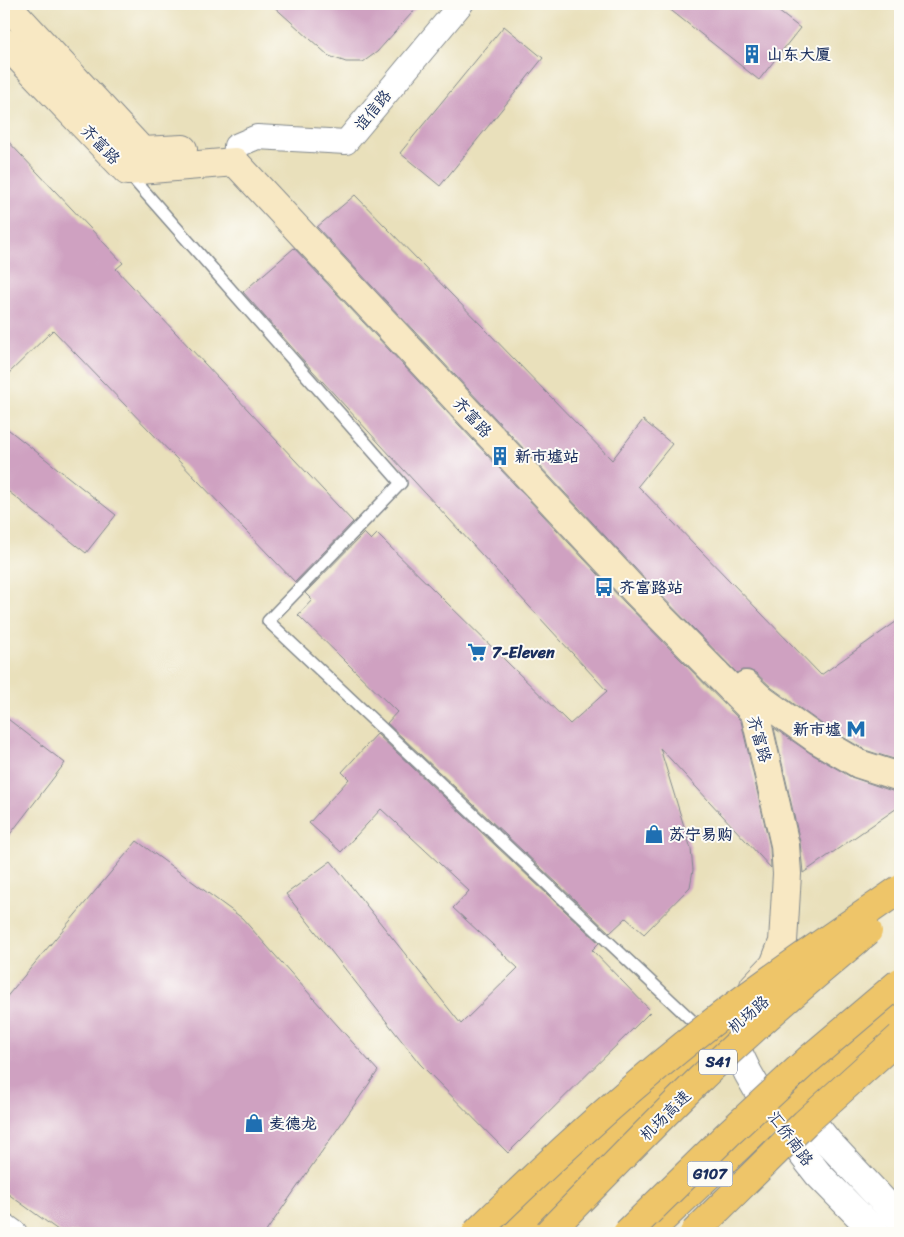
<svg xmlns="http://www.w3.org/2000/svg" width="904" height="1237" viewBox="0 0 904 1237" font-family="Sriracha,'LXGW WenKai TC',sans-serif">
<style>
.building{fill:#cfa1c1}
.lines{fill:none;stroke-linecap:round;stroke-linejoin:round}
.service-casing{stroke:#82888c;stroke-width:14}
.minor-casing{stroke:#82888c;stroke-width:26}
.tertiary-casing{stroke:#82888c;stroke-width:30}
.secondary-casing{stroke:#82888c;stroke-width:30}
.trunk-casing{stroke:#82888c;stroke-width:30}
.service{stroke:#fff;stroke-width:11}
.minor{stroke:#fff;stroke-width:24}
.tertiary{stroke:#fff;stroke-width:28}
.secondary{stroke:#f8e8c3;stroke-width:28}
.trunk{stroke:#eec569;stroke-width:28}
.motorway-bridge-casing{stroke:#82888c;stroke-width:30;stroke-linecap:butt}
.motorway-bridge{stroke:#eec569;stroke-width:28}
.labels{text-anchor:middle;stroke-width:4;stroke-linejoin:round;paint-order:stroke}
.shield{fill:#fdfcf7;stroke:#5f6c8c;stroke-width:1}
.shield-label{font-size:15px;font-weight:bold;fill:#1b2f5e}
.poi-label{font-size:16px;font-weight:bold;fill:#1b2f5e;stroke:#fdfcf7;text-anchor:start}
.street-label{font-size:16px;fill:#1b2f5e;stroke:#fdfcf7}
</style>
<rect width="100%" height="100%" fill="#fdfcf7"/>
<filter id="ink" filterUnits="userSpaceOnUse"><feTurbulence type="fractalNoise" baseFrequency=".02" numOctaves="2"/><feDisplacementMap in="SourceGraphic" scale="10" xChannelSelector="R" yChannelSelector="G"/><feConvolveMatrix kernelMatrix="1 2 1 2 8 2 1 2 1" color-interpolation-filters="sRGB"/></filter>
<filter id="wash" filterUnits="userSpaceOnUse"><feTurbulence type="fractalNoise" baseFrequency=".0096" numOctaves="4" result="noise"/><feDisplacementMap in="SourceGraphic" scale="20" xChannelSelector="R" yChannelSelector="G"/><feGaussianBlur stdDeviation="1.12" result="paint"/><feColorMatrix in="noise" values="0 0 0 0 0 0 0 0 0 0 0 0 0 0 0 0 0 1.4 0 .05"/><feComposite in="paint" operator="in"/></filter>
<g filter="url(#wash)">
<rect width="100%" height="100%" fill="#e9e0bb"/>
<g id="blocks">
<g class="building">
<polygon points="271,4 420,4 377,52 363,62 346,62 329,56"/>
<polygon points="663,4 769,4 800,28 759,80"/>
<polygon points="504,26 543,58 440,186 400,153"/>
<polygon points="4,137 123,263 116,269 353,522 295,582 53,330 4,378"/>
<polygon points="355,195 612,460 643,420 672,444 638,486 821,675 900,619 900,761 865,750 826,727 772,688 756,673 749,670 742,670 737,673 647,581 317,227"/>
<polygon points="294,248 625,603 741,721 770,847 771,868 660,748 691,849 693,870 690,887 644,934 626,918 610,933 387,723 397,712 298,615 312,600 305,593 364,533 371,540 377,534 570,724 607,691 312,370 243,292"/>
<polygon points="4,426 116,515 86,553 4,488"/>
<polygon points="4,716 65,763 4,842"/>
<polygon points="774,728 810,753 851,777 895,792 900,792 900,806 803,873 800,842"/>
<polygon points="377,734 599,943 592,950 651,1011 508,1153 420,1064 286,894 331,861 461,1024 518,968 453,908 469,891 381,809 341,852 309,823 349,779 342,772"/>
<polygon points="137,841 242,918 378,1071 265,1233 62,1233 4,1191 4,1000"/>
</g>
</g>
</g>
<g filter="url(#ink)">
<use href="#blocks" fill-opacity="0" stroke="#82888c" stroke-width="1"/>
<g class="lines">
<g class="service-casing">
<polyline id="service" points="129,174 401,483 268,621 703,1031"/>
</g>
<g class="minor-casing">
<g id="minor">
<polyline points="235,162 236,146 257,137 346,142 461,4"/>
<polyline points="4,1225 15,1233"/>
</g>
</g>
<g class="tertiary-casing">
<g id="tertiary">
<polyline points="732,1027 738,1052 748,1073 772,1115 818,1174 876,1233"/>
<polyline points="795,1101 828,1142 900,1219"/>
</g>
</g>
<g class="secondary-casing">
<g id="secondary">
<polyline points="6,4 142,151 183,149"/>
<polyline points="4,42 127,171 235,162 636,592 755,713 785,845 787,874 783,942 774,965 754,986"/>
<polyline points="746,685 762,700 818,740 859,764 900,777"/>
</g>
</g>
<g class="trunk-casing">
<g id="trunk">
<polyline points="515,1233 594,1152 732,1027 783,983"/>
<polyline points="648,1233 772,1115 900,1008"/>
</g>
</g>
<use href="#service" class="service"/>
<use href="#minor" class="minor"/>
<use href="#tertiary" class="tertiary"/>
<use href="#secondary" class="secondary"/>
<use href="#trunk" class="trunk"/>
<g class="motorway-bridge-casing">
<g id="motorway-bridge">
<path d="M476 1233C550 1160 626 1090 708 1026 770 977 836 934 900 889"/>
<path d="M548 1233C597 1183 645 1133 695 1084 750 1030 809 980 868 931"/>
<polyline points="627,1233 728,1134 808,1060 900,982"/>
<polyline points="694,1233 805,1123 900,1037"/>
</g>
</g>
<use href="#motorway-bridge" class="motorway-bridge"/>
</g>
</g>
<defs>
<g id="building-bare" transform="scale(1.5)"><path d="M-4-6H4V6H1V3H-1V6H-4ZM-2.5-4.3h1.7v1.8h-1.7ZM.8-4.3h1.7v1.8H.8ZM-2.5-1h1.7V.8h-1.7ZM.8-1h1.7V.8H.8Z" fill="#1f6fb2" stroke="#fdfcf7" stroke-width="2.5" paint-order="stroke"/></g>
<g id="bus-bare" transform="scale(1.5)"><path d="M-5-6H5V4H4V6H2V4H-2V6H-4V4H-5ZM-3.5-4V0h7V-4ZM-3.5 1.2v1.5H-2V1.2ZM2 1.2v1.5H3.5V1.2Z" fill="#1f6fb2" stroke="#fdfcf7" stroke-width="2.5" paint-order="stroke"/></g>
<g id="supermarket-bare" transform="scale(1.5)"><path d="M-6-5.5h2.5l.6 2H6L4.5 2H-2.5L-4.4-4H-6ZM-1.5 3.2a1.3 1.3 0 1 0 .1 0ZM3 3.2a1.3 1.3 0 1 0 .1 0Z" fill="#1f6fb2" stroke="#fdfcf7" stroke-width="2.5" paint-order="stroke"/></g>
<g id="metro-bare" transform="scale(1.5)"><path d="M-5.5 5V-5H-3L0 0L3-5H5.5V5H3V-.5L0 4L-3-.5V5Z" fill="#1f6fb2" stroke="#fdfcf7" stroke-width="2.5" paint-order="stroke"/></g>
<g id="shop-bare" transform="scale(1.5)"><path d="M-5-2.5h2.3a2.7 3.5 0 0 1 5.4 0H5L5.5 6h-11ZM-1.5-2.5h3a1.5 2.3 0 0 0-3 0Z" fill="#1f6fb2" stroke="#fdfcf7" stroke-width="2.5" paint-order="stroke"/></g>
</defs>
<g fill-rule="evenodd">
<use href="#building-bare" x="752" y="54"/>
<use href="#building-bare" x="500" y="456"/>
<use href="#bus-bare" x="604" y="587"/>
<use href="#supermarket-bare" x="477" y="652"/>
<use href="#metro-bare" x="856" y="729"/>
<use href="#shop-bare" x="654" y="834"/>
<use href="#shop-bare" x="254" y="1123"/>
</g>
<g class="labels">
<g class="shield">
<rect x="699" y="1049.5" width="38" height="25" rx="4"/>
<rect x="687.5" y="1161.5" width="45" height="25" rx="4"/>
</g>
<g class="shield-label">
<text x="718" y="1067">S41</text>
<text x="710" y="1179">G107</text>
</g>
<g class="poi-label">
<text x="767" y="60">山东大厦</text>
<text x="515" y="462">新市墟站</text>
<text x="619" y="593">齐富路站</text>
<text x="492" y="658">7-Eleven</text>
<text x="841" y="735" text-anchor="end">新市墟</text>
<text x="669" y="840">苏宁易购</text>
<text x="269" y="1129">麦德龙</text>
</g>
<g class="street-label">
<text transform="translate(372 110) rotate(-50)" y="6">谊信路</text>
<text transform="translate(101 144) rotate(46)" y="6">齐富路</text>
<text transform="translate(473 417) rotate(47)" y="6">齐富路</text>
<text transform="translate(760 739) rotate(74)" y="6">齐富路</text>
<text transform="translate(748 1014) rotate(-41)" y="6">机场路</text>
<text transform="translate(665 1115) rotate(-45)" y="6">机场高速</text>
<text transform="translate(791 1138) rotate(53)" y="6">汇侨南路</text>
</g>
</g>
<rect width="904" height="1237" fill="none" stroke="#fdfcf7" stroke-width="20"/>
</svg>
